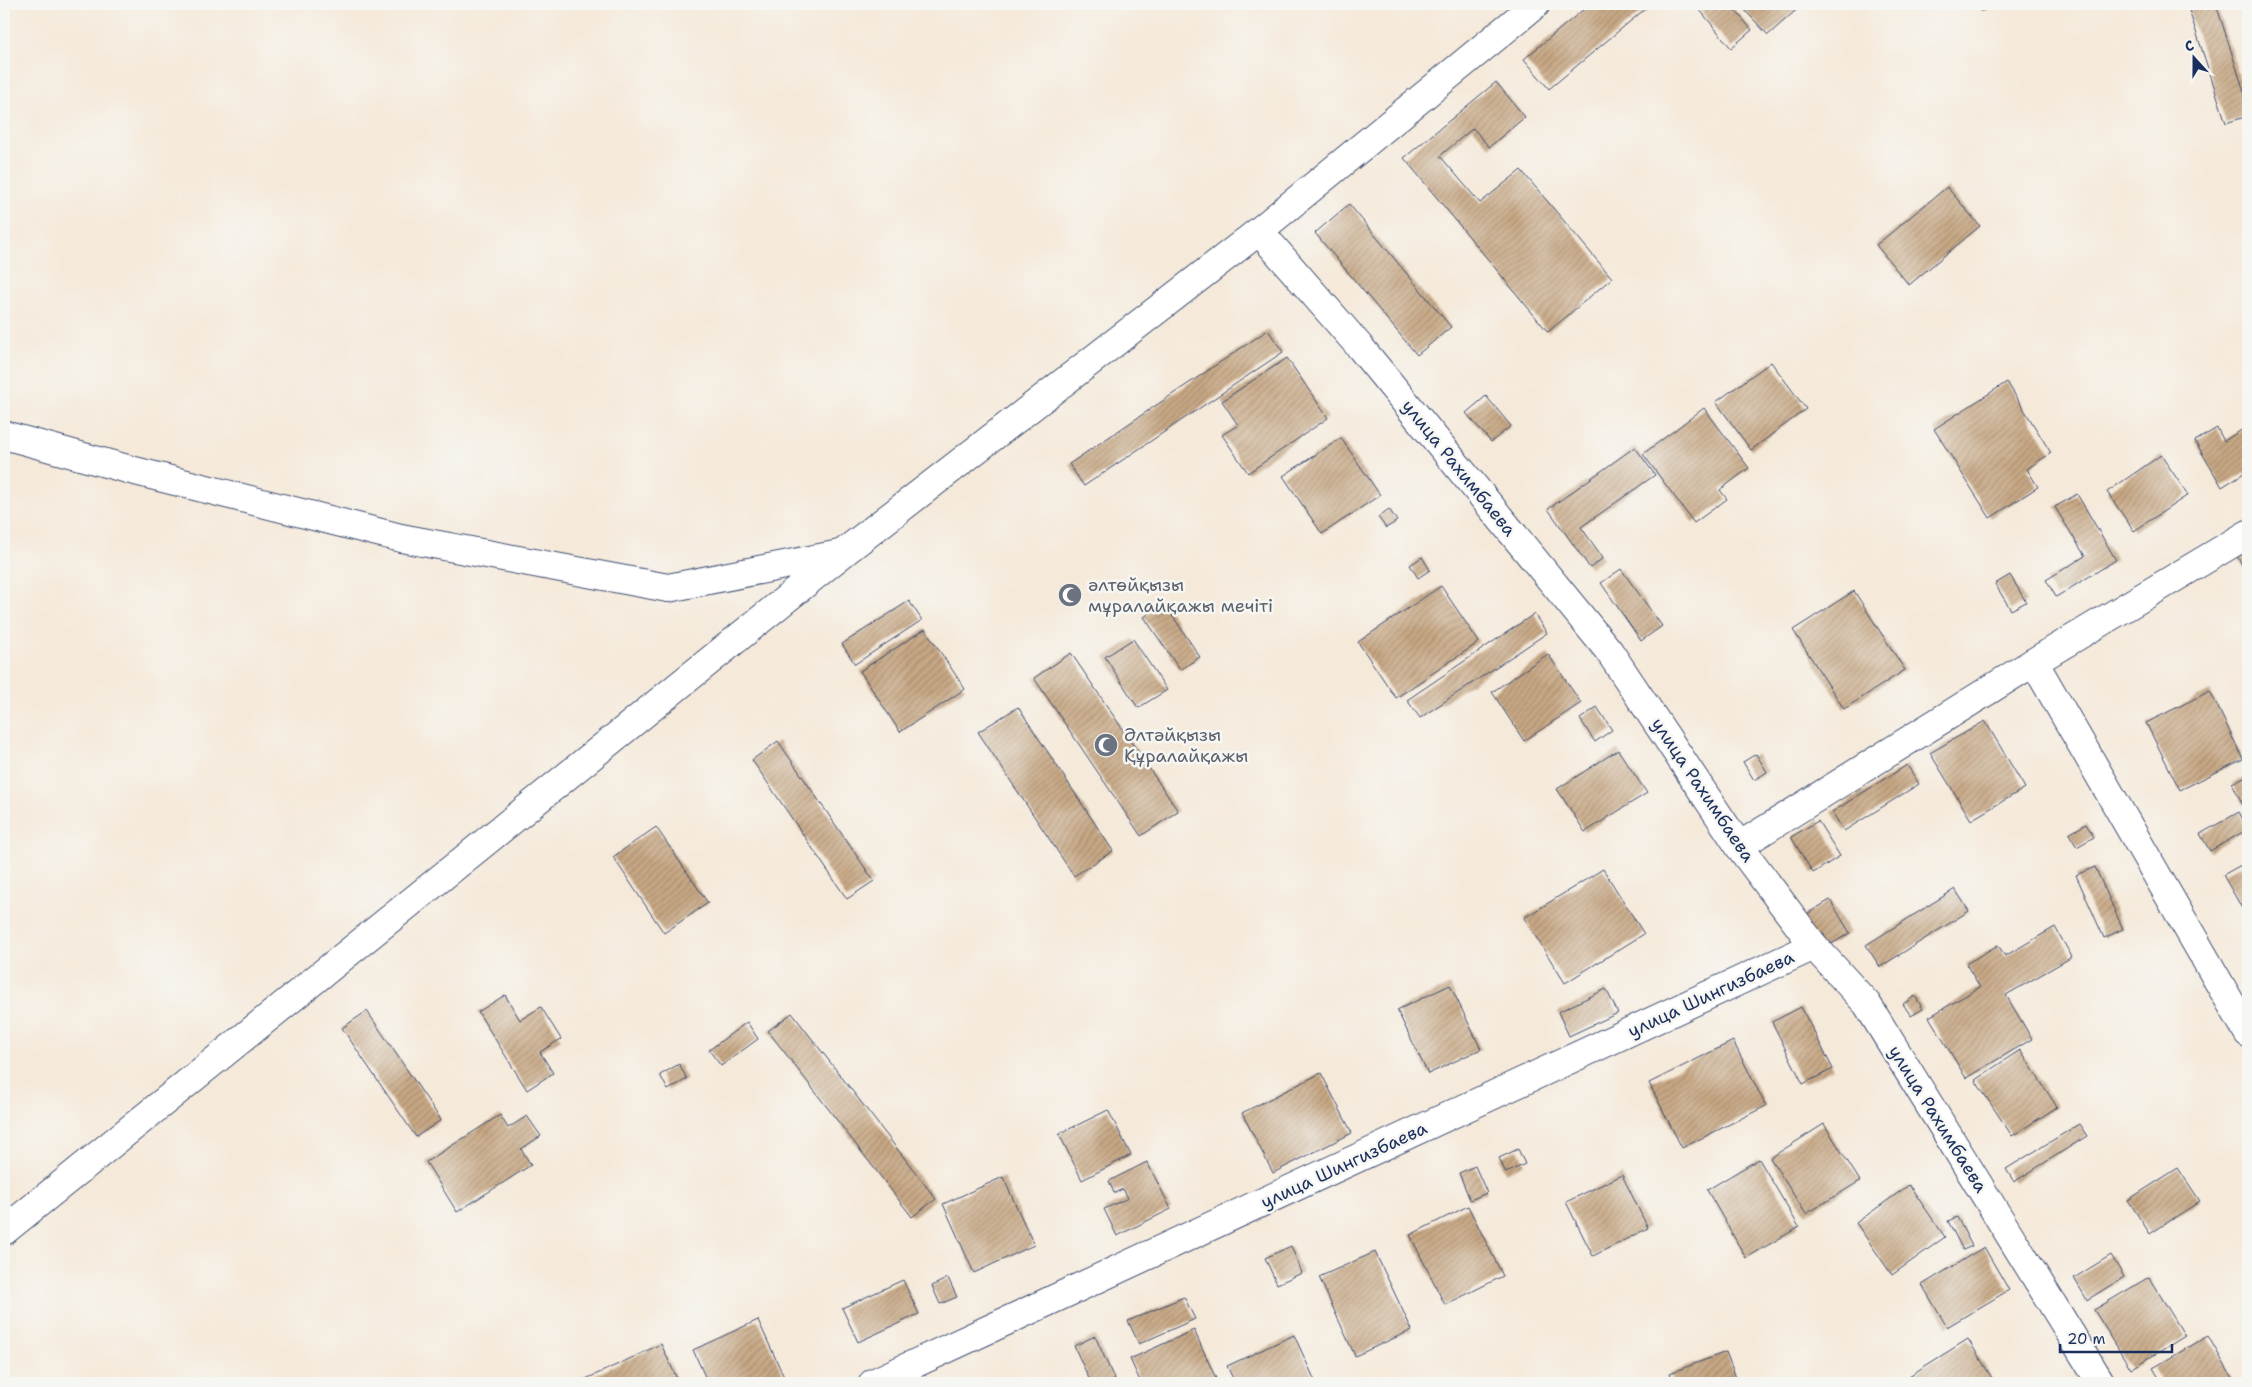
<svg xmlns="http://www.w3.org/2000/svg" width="2252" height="1387" viewBox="0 0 2252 1387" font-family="'Shantell Sans',sans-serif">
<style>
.building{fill:url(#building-hatch)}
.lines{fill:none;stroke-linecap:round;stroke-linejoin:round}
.street-casing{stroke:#3c4b70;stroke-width:30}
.street{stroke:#fff;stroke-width:28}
.labels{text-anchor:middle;stroke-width:5;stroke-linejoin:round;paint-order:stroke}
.street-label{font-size:18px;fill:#1b2f5e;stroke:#f6f6f2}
.worship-label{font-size:18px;fill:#5b616d;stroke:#f6f6f2;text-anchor:start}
</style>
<defs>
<pattern id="building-hatch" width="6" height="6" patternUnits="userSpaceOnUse" patternTransform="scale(1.25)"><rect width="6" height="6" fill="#c8a884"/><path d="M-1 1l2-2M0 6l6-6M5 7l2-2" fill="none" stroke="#a2896f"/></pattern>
</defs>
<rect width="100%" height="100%" fill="#f6f6f2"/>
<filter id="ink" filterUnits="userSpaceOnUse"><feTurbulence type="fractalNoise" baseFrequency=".02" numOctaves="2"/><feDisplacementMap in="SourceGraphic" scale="10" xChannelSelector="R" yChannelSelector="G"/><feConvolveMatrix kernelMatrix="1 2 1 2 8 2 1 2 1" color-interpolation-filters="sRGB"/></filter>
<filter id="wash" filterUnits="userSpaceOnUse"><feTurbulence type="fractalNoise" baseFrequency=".0096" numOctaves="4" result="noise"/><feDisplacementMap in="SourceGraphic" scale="20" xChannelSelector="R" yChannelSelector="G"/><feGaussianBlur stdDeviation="1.12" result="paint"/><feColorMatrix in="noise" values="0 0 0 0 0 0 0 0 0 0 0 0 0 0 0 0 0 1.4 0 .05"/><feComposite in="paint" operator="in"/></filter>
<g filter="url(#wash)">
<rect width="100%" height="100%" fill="#f5e9d9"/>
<g id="blocks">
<g class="building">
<polygon points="1590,4 1651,4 1549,89 1524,59"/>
<polygon points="1695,4 1730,4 1752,30 1731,48"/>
<polygon points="1739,4 1803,4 1768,35"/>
<polygon points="1979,4 2006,4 1981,11"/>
<polygon points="2187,4 2216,4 2248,104 2248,116 2226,123"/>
<polygon points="1496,82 1525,117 1489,147 1473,128 1440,156 1480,203 1521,170 1612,278 1548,332 1404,158"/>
<polygon points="1947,187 1980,226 1909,285 1876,245"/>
<polygon points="1349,204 1451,327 1417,355 1315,233"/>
<polygon points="1268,330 1283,352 1084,486 1069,464"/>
<polygon points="1287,358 1328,418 1248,473 1222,435 1238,425 1222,401"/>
<polygon points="1771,362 1806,409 1751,450 1716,402"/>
<polygon points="2007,382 2051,453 2027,469 2038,487 1990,518 1934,429"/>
<polygon points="1486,396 1511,426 1491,442 1466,413"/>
<polygon points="1704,408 1749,468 1720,490 1727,499 1694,523 1643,454"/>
<polygon points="2248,426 2248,480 2244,473 2222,487 2195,441 2217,428 2224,441"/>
<polygon points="1341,438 1380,495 1322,534 1283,476"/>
<polygon points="1635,447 1655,475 1581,527 1603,558 1590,568 1548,509"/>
<polygon points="2161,455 2188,495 2134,531 2107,492"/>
<polygon points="2077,494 2116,560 2056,597 2046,580 2085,556 2055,507"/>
<polygon points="1389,509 1397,521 1386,528 1378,517"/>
<polygon points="2248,550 2248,566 2244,568 2237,556"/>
<polygon points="1422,557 1430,570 1418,578 1410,565"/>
<polygon points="1621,569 1662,626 1641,641 1601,583"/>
<polygon points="2010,575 2026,602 2011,610 1995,584"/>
<polygon points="1441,586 1479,642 1396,698 1358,642"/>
<polygon points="1854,591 1905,670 1844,709 1793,630"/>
<polygon points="909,601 922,620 855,664 842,644"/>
<polygon points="1164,603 1200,657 1180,670 1144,617"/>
<polygon points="1534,614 1547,633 1420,718 1407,700"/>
<polygon points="925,629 965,689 900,732 860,671"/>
<polygon points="1133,639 1167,690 1138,708 1105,657"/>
<polygon points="1071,653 1178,811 1141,836 1034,678"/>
<polygon points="1548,654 1581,703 1524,741 1492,692"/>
<polygon points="2210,691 2243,759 2180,790 2146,723"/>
<polygon points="1018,707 1113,851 1074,876 978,732"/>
<polygon points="1597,707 1612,730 1595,742 1580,719"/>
<polygon points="1985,721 2025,788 1971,820 1930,753"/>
<polygon points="778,741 874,881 847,899 752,760"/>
<polygon points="1618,750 1647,793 1585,832 1557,789"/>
<polygon points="1756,754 1767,772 1754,780 1743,762"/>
<polygon points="1907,765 1919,784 1844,831 1832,812"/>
<polygon points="2248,775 2248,802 2243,805 2232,783"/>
<polygon points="2239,812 2248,829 2210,851 2200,834"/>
<polygon points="1818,821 1840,856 1813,873 1791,837"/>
<polygon points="2086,824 2094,837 2077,847 2069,834"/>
<polygon points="656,827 708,903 664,933 613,857"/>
<polygon points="2241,865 2248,878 2248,914 2246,915 2223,875"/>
<polygon points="2095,867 2123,929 2104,938 2076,875"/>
<polygon points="1603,869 1644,934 1565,983 1524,918"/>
<polygon points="1955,889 1969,911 1880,967 1866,945"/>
<polygon points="1830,900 1850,933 1821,950 1800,918"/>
<polygon points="2055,927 2072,957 2006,995 2032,1039 1966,1078 1929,1017 1980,987 1966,964 1998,945 2005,956"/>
<polygon points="1450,985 1481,1049 1428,1074 1397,1010"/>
<polygon points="1606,989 1618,1013 1569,1036 1558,1012"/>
<polygon points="505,995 520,1020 541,1007 561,1039 540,1052 553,1073 527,1090 478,1012"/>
<polygon points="1915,996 1923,1009 1911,1016 1903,1004"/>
<polygon points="1801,1007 1833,1069 1803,1084 1772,1022"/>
<polygon points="367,1011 441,1120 416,1137 342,1028"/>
<polygon points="792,1013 936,1199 912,1217 768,1031"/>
<polygon points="747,1022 758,1039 721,1066 709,1050"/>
<polygon points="1733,1041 1766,1106 1682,1148 1649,1083"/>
<polygon points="2020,1050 2057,1107 2012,1136 1975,1080"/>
<polygon points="679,1064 687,1079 668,1090 660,1075"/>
<polygon points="1321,1073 1352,1133 1273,1173 1242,1113"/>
<polygon points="1108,1110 1131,1155 1082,1180 1059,1134"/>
<polygon points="500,1115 508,1128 527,1116 541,1136 521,1149 531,1165 457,1212 426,1162"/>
<polygon points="1824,1124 1860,1181 1806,1214 1770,1158"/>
<polygon points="2079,1124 2087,1136 2014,1182 2006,1169"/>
<polygon points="1518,1149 1525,1164 1506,1173 1499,1158"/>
<polygon points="1759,1159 1799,1227 1746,1258 1707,1190"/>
<polygon points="1147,1162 1171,1209 1117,1236 1104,1209 1128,1198 1123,1189 1114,1193 1109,1181"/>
<polygon points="1475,1166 1487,1193 1470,1200 1459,1173"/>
<polygon points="2178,1168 2200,1201 2150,1234 2128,1200"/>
<polygon points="1622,1175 1648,1228 1593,1256 1566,1202"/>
<polygon points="1003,1177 1034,1245 974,1273 943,1204"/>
<polygon points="1909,1185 1945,1237 1892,1275 1856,1223"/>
<polygon points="1468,1206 1503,1276 1445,1305 1410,1235"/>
<polygon points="1957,1217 1972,1246 1963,1250 1948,1221"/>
<polygon points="1291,1246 1302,1273 1277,1284 1265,1258"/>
<polygon points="1984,1247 2009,1290 1947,1327 1922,1285"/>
<polygon points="1375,1252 1412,1330 1355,1356 1319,1277"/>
<polygon points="2111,1255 2124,1277 2087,1300 2074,1278"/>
<polygon points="2149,1277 2185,1336 2131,1369 2094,1310"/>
<polygon points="948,1278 957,1297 940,1304 932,1286"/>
<polygon points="903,1280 919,1314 858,1342 842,1308"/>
<polygon points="1184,1297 1195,1319 1139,1344 1128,1321"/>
<polygon points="758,1320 784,1377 769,1383 708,1383 693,1350"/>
<polygon points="1194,1330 1218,1383 1141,1383 1130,1359"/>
<polygon points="1294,1335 1316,1383 1235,1383 1227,1366"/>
<polygon points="1095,1336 1116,1383 1091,1383 1074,1346"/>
<polygon points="2208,1336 2235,1383 2162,1383 2153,1368"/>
<polygon points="1968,1339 1995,1383 1913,1383 1909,1376"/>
<polygon points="661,1344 679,1383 577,1383 610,1368"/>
<polygon points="1726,1352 1738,1383 1674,1383 1670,1373"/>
</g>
</g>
</g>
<g filter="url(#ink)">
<use href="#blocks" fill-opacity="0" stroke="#3c4b70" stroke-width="1"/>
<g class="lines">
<g class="street-casing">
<g id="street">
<polyline points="1259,231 1360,347 1609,651 1739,846 1814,946 1867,1004 2101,1383"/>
<polyline points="4,435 131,470 401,538 668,588 840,554"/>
<polyline points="2034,662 2248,1033"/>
<polyline points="1739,846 2034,662 2248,534"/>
<polyline points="4,1231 843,553 1259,231 1536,4"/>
<polyline points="873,1383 1814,946"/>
</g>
</g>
<use href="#street" class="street"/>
</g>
</g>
<defs>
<g id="mosque-disc" transform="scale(1.25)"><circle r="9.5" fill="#6b7280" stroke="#f6f6f2"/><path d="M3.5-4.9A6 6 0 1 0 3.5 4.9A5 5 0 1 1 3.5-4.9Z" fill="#fff"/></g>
</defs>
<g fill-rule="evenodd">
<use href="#mosque-disc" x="1070" y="595"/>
<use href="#mosque-disc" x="1106" y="745"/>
</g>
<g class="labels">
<g class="street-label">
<text transform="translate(1459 468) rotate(51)" y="6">улица Рахимбаева</text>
<text transform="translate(1703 790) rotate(56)" y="6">улица Рахимбаева</text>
<text transform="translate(1711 994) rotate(-25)" y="6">улица Шингизбаева</text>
<text transform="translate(1938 1119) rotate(58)" y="6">улица Рахимбаева</text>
<text transform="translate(1344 1165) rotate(-25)" y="6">улица Шингизбаева</text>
</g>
<g class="worship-label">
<text x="1088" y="591">әлтөйқызы<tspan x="1088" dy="21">мұралайқажы мечіті</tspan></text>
<text x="1124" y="741">Әлтәйқызы<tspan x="1124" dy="21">Құралайқажы</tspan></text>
</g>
</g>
<rect width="2252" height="1387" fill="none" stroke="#f6f6f2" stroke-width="20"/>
<g transform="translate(2194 58) rotate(339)" stroke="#f6f6f2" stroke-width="4" paint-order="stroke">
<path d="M0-4L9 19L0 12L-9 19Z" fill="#1b2f5e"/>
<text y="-8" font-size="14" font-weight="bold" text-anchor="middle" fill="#1b2f5e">С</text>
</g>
<path d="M2060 1344v8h112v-8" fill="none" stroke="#1b2f5e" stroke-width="2.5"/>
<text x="2067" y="1344" font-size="15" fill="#1b2f5e" stroke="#f6f6f2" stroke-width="4" paint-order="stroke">20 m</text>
</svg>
